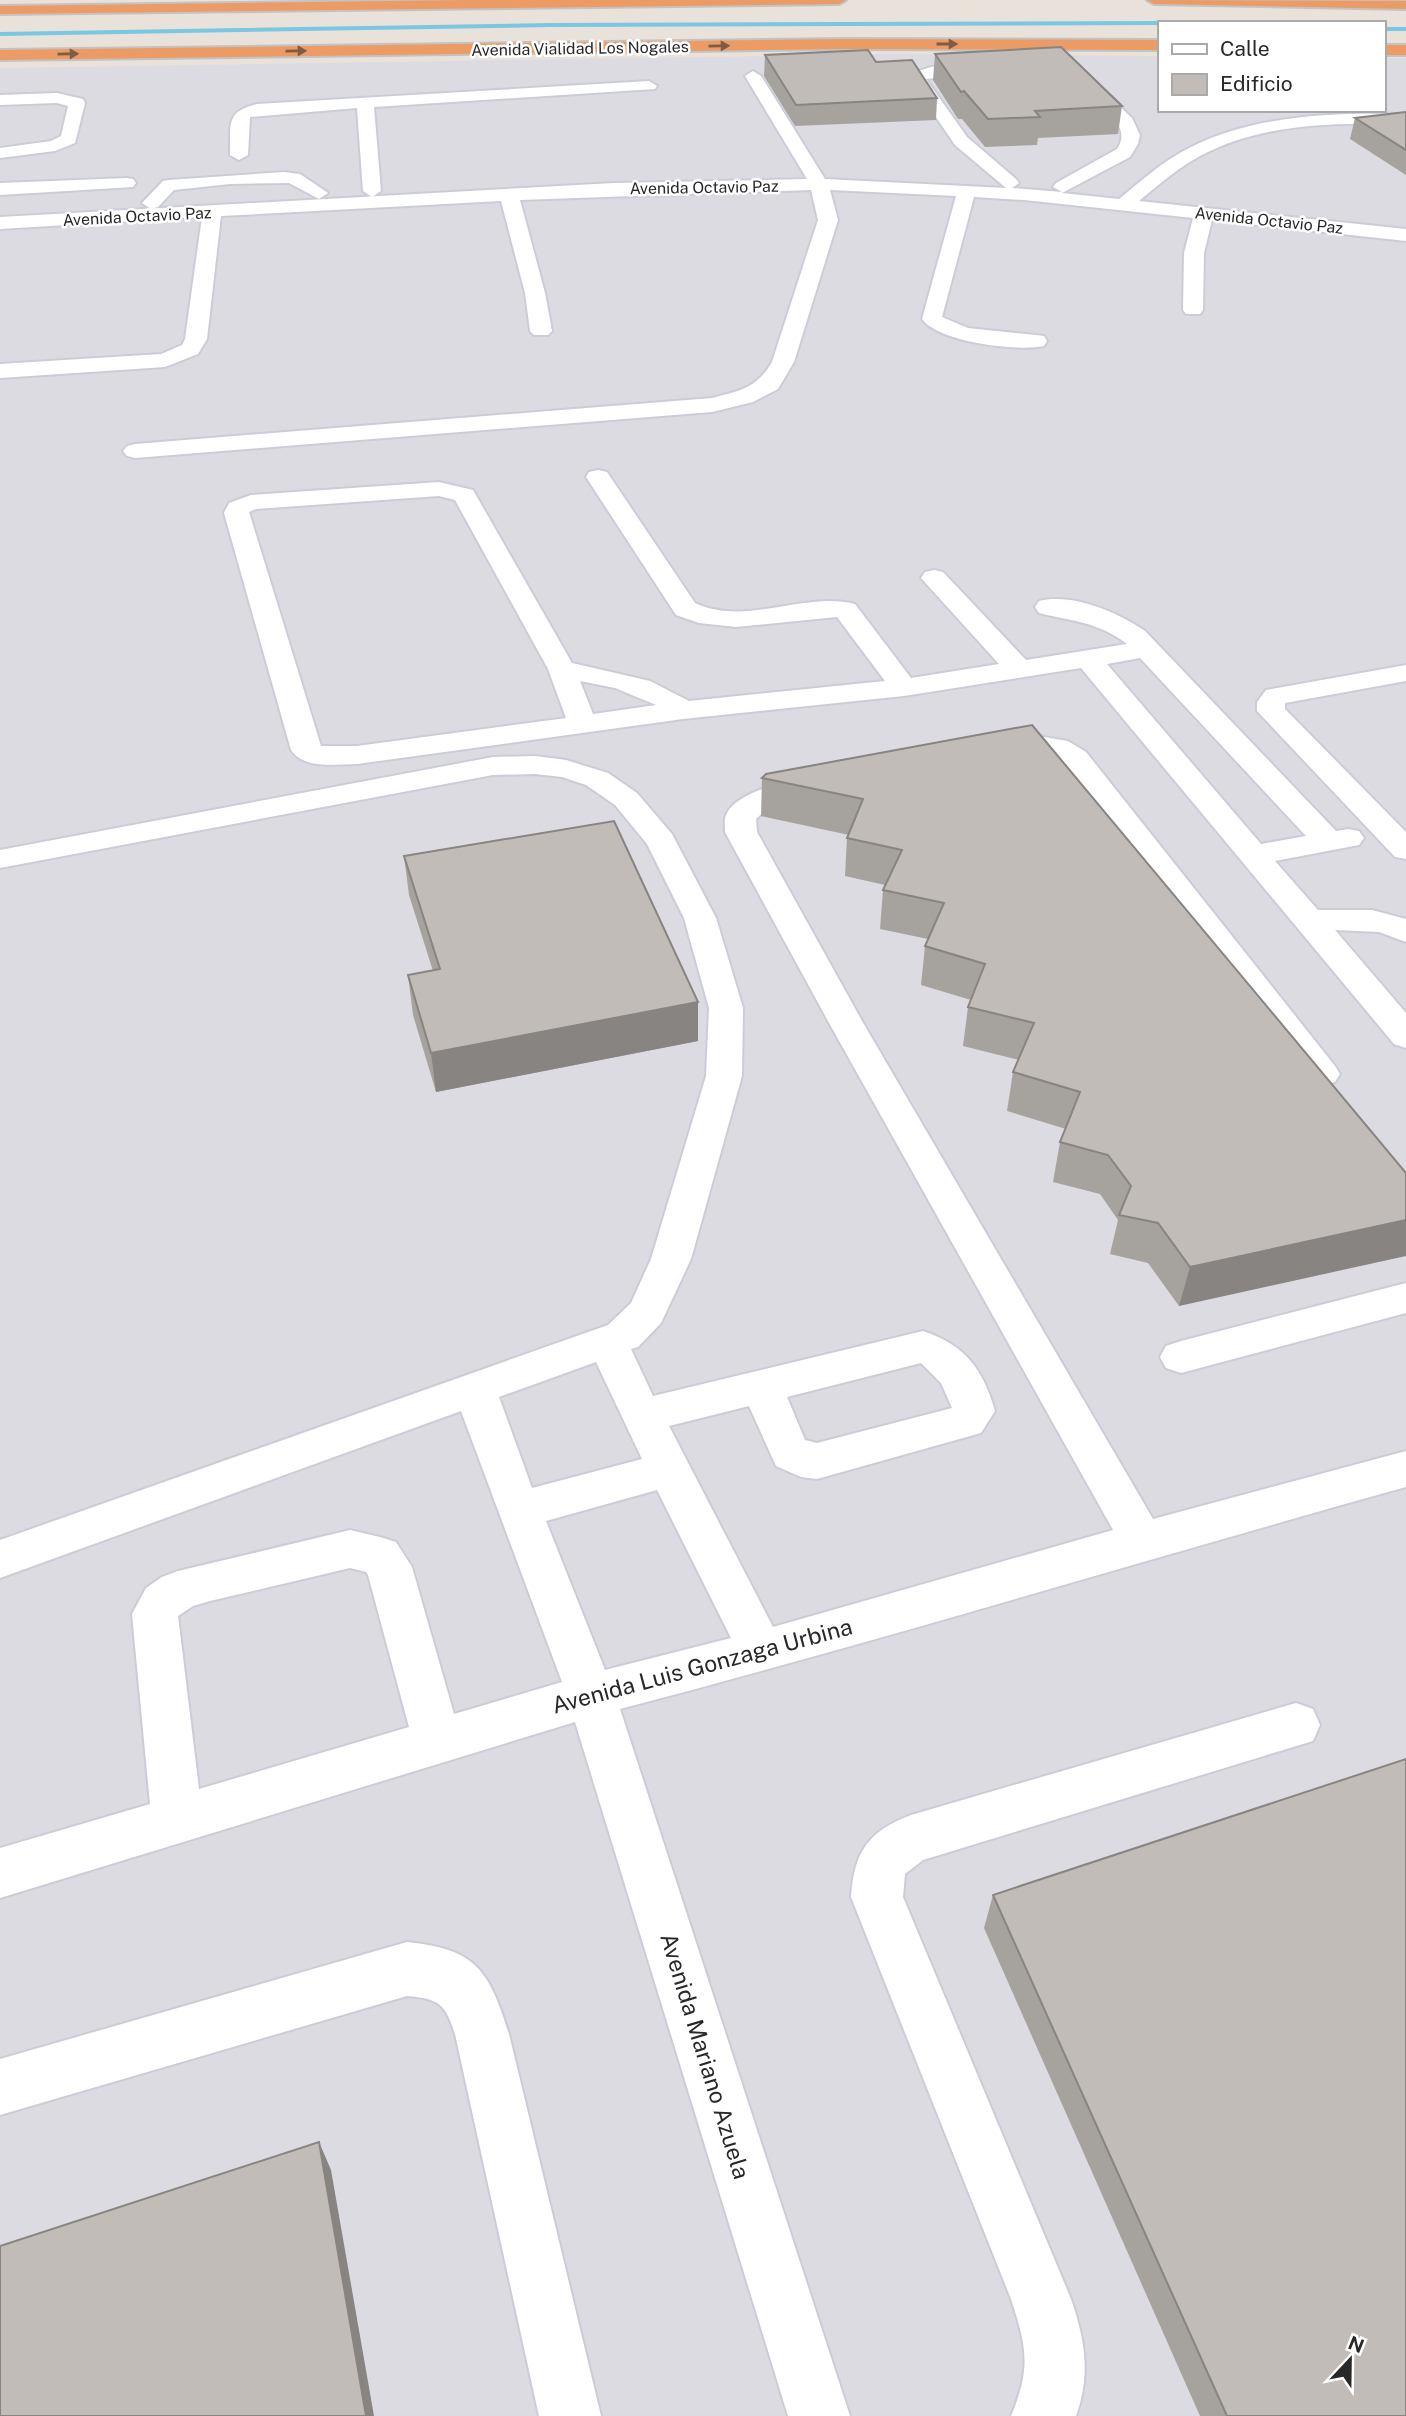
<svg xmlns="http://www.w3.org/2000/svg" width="1406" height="2416" viewBox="0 0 1406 2416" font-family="'Public Sans',sans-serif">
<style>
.industrial{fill:#dddbe2}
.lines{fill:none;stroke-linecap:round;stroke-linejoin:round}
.stream{fill:#79c7e0;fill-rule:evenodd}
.minor-casing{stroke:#cacdd8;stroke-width:4}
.highway-casing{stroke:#c3c3c3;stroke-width:4}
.minor{fill:#fff;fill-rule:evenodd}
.highway{fill:#eb9b63;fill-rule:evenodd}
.wall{fill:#a6a29e}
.shaded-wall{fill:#878481}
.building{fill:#c1bcb8;stroke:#878481;stroke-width:2}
.oneway{fill:#805c43}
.labels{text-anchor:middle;stroke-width:5;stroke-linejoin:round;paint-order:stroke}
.far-street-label{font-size:16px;fill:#282828;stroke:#fff}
.near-street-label{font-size:23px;fill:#282828;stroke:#fff}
</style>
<rect width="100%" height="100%" fill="#e9e2db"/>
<polygon class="industrial" points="883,54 1159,56 1159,110 1383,110 1383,58 1406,58 1406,2416 0,2416 0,68"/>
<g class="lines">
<g class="stream">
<polygon points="1169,21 1172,23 1159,23 1159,25 552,27 0,36 0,32 552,23"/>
<rect x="1383" y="27" width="23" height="4"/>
</g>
<g class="minor-casing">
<g id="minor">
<path d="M985 64 991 66 993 69 991 72 926 79 967 137 1016 179 1019 183 1012 188 1062 192 1053 187 1056 183 1117 149C1134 124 1098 107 1085 90L1093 85 1099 87 1132 118 1140 135 1138 144 1130 157 1062 193 1119 199C1141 181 1163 161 1189 148 1256 114 1333 113 1406 114V124C1337 123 1263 122 1200 156 1178 168 1158 185 1139 201L1406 229V241L1212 220 1204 253 1203 310 1200 314H1186L1183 310 1184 253 1193 218 1024 200 974 197 942 317 968 328 1036 335 1044 336 1047 341 1044 346C1018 352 938 342 922 319L956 196 830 190 838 220 794 362 778 389 753 402 712 412 135 458 127 456 123 451 127 446 135 444 712 398C740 391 757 388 772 362L818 220 811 190 520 200 545 293 552 331 548 335H534L530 331 525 293 501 201 221 216 207 339 198 354 165 367 0 378V364L161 354 182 345 185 339 202 217 0 229V217L614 183 807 179 745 76 753 71 761 76 825 179 1006 188 955 145 910 79 912 73 931 67Z"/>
<path d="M649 81 657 86 655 89 374 107 381 191 372 197 363 191 357 108 250 117 248 155 239 160 230 155C231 126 224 112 257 104Z"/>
<polygon points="57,93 83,99 85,103 75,143 55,151 0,158 0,148 51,141 61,136 68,106 57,103 0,105 0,95"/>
<polygon points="284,172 300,174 328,193 319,199 289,183 230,184 174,190 158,207 151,209 142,203 163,181 169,180"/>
<polygon points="127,178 133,179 136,183 133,187 0,195 0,183"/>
<path d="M598 470 607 472 695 603C747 627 803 591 855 604L911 678 999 664 921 578 925 572 934 570 943 572 1026 660 1127 644C1099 622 1071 621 1039 613L1035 607 1039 601C1073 593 1117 612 1145 631L1336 831 1348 829 1359 831 1364 838 1359 845 1275 861 1318 910H1372L1406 919V942L1379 932 1335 930 1406 1013V1048L1394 1044 1081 668 904 696 683 719 357 764C336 764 305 770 291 750L224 513 229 503 251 495 439 482 473 490 572 663 650 681 689 701 885 681 837 617 736 627 699 623 676 615 586 477 589 472ZM439 496 455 500 548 669 566 718 357 746H321L249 512 256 509ZM1140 658 1306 836 1261 844 1107 664ZM580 681 615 688 656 705 593 714Z"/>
<polygon points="1406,665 1406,681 1285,703 1285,709 1406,832 1406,859 1395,857 1257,711 1257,702 1266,690"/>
<path d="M1038 736 1068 741 1086 752 1335 1066 1340 1074 1335 1082 1322 1086 1309 1082 1066 764C1035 742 1016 766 986 758L981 752 986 746Z"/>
<path d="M535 756 566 760 608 773 637 793 672 834 716 918 743 1008 742 1076 691 1259 661 1323 638 1347 631 1349 653 1396 923 1331C965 1345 983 1369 995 1411L981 1433 817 1479 801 1477 776 1466 749 1406 669 1426 773 1627 1113 1530 828 1021 725 832C725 827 724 820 726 815 737 789 800 776 824 782L828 788 824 794C799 801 775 800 756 819L757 832 862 1021 1153 1519 1406 1451V1487C1144 1560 883 1640 620 1709L850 2416H788L575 1722 0 1898V1848L150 1804 132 1614 146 1588 162 1577 178 1571 350 1530 380 1537 396 1542 412 1567 454 1714 562 1682 461 1411 0 1578V1540L608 1325 631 1303 651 1259 706 1076 709 1008 684 918 647 844 615 805 586 785 562 777 535 774 493 775 0 868V850L493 757ZM596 1362 642 1459 532 1488 499 1397ZM921 1363 941 1383 952 1408 817 1443 805 1440 787 1397ZM657 1490 731 1638 605 1670 546 1521ZM350 1568 366 1572 368 1575 409 1727 199 1789 178 1616 193 1606 210 1601Z"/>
<polygon points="1406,1283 1406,1313 1181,1373 1166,1368 1160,1357 1166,1346 1181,1341"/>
<path d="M1296 1703 1313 1709 1320 1725 1313 1741 923 1860 905 1874 903 1897 1071 2299C1085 2340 1091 2374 1076 2416H1011C1031 2368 1027 2348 1011 2299L851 1897C854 1851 869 1831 911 1815Z"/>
<path d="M407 1942C477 1949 489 1971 509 2034L601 2416H539L455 2034C445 2003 439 1999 407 1996L0 2115V2059Z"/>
</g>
</g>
<g class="highway-casing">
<g id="highway">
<polygon points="467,0 846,0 839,4 0,14 0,6"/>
<polygon points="1147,0 1406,1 1406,9 1154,4"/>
<polygon points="843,39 1159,40 1159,50 843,49 0,60 0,50"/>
<rect x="1383" y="45" width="23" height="10"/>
</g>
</g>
<use href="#minor" class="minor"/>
<use href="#highway" class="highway"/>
</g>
<g class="wall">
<polygon points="935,54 1122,106 1118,134 1038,138 1037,145 985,147 962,119 958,119 933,80"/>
<polygon points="765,55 876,62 937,98 936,120 795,126 764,76"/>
<polygon points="1406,112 1406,175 1350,139 1355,118"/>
<polygon points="1032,725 1406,1173 1179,1306 1148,1263 1110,1254 1118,1220 1100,1194 1053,1182 1060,1142 1066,1129 1007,1111 1013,1072 1019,1060 963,1046 968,1007 971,1000 921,985 925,946 928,939 880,929 883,890 885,885 845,876 847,838 849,835 761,816 762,778"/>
<polygon points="404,856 698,1002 698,1041 436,1092 413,1015 408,975 433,971 409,895"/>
<polygon points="993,1895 1406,2416 1200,2416 984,1928"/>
</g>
<g class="shaded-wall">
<polygon points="698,1002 698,1041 436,1092 431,1053"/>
<polygon points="1406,1220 1406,1256 1179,1306 1190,1267"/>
<polygon points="319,2142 331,2170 374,2416 366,2416"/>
</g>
<g class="building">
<polygon points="1061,47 1122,106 1035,111 1040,117 988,119 964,91 961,92 935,54"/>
<polygon points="868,50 876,62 912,60 937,98 796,105 765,55"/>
<polygon points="1406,112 1406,150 1355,118"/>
<polygon points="1032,725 1406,1173 1406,1220 1190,1267 1158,1223 1119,1215 1131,1186 1108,1155 1060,1142 1080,1092 1013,1072 1034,1023 968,1007 985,964 925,946 944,903 883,890 902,850 847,838 863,799 762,778 766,774"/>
<polygon points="614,821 698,1002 431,1053 408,975 440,969 404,856"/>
<polygon points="1406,1759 1406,2416 1227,2416 993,1895"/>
<polygon points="319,2142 366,2416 0,2416 0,2246"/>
</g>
<defs><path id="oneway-solid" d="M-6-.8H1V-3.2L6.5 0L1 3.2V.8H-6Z" transform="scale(1.75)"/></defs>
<g class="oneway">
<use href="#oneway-solid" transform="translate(947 44)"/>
<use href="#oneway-solid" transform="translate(719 46) rotate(-1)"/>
<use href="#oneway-solid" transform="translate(296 51) rotate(-1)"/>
<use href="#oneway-solid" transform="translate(68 54) rotate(-1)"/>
</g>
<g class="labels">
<g class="far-street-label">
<text transform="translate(580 48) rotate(-1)" y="6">Avenida Vialidad Los Nogales</text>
<text transform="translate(704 187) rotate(-1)" y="6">Avenida Octavio Paz</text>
<text transform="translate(137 216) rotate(-3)" y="6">Avenida Octavio Paz</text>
<text transform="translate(1269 220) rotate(6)" y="6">Avenida Octavio Paz</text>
</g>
<g class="near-street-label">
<text transform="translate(702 1666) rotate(-15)" y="8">Avenida Luis Gonzaga Urbina</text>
<text transform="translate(705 2056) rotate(73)" y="8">Avenida Mariano Azuela</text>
</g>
</g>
<rect x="1158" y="21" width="228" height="91" fill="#ffffff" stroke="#a9a9a9" stroke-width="2"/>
<rect x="1172" y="44" width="35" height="10" fill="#ffffff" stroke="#a9a9a9" stroke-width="2"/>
<text x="1220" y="56" font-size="21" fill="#282828">Calle</text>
<rect x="1172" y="74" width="35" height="21" fill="#c1bcb8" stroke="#a9a9a9" stroke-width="2"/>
<text x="1220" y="91" font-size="21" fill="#282828">Edificio</text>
<g transform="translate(1350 2360) rotate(22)" stroke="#ffffff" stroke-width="5" paint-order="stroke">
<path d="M0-5L12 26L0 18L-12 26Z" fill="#282828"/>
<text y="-10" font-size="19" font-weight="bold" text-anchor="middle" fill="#282828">N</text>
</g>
</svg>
